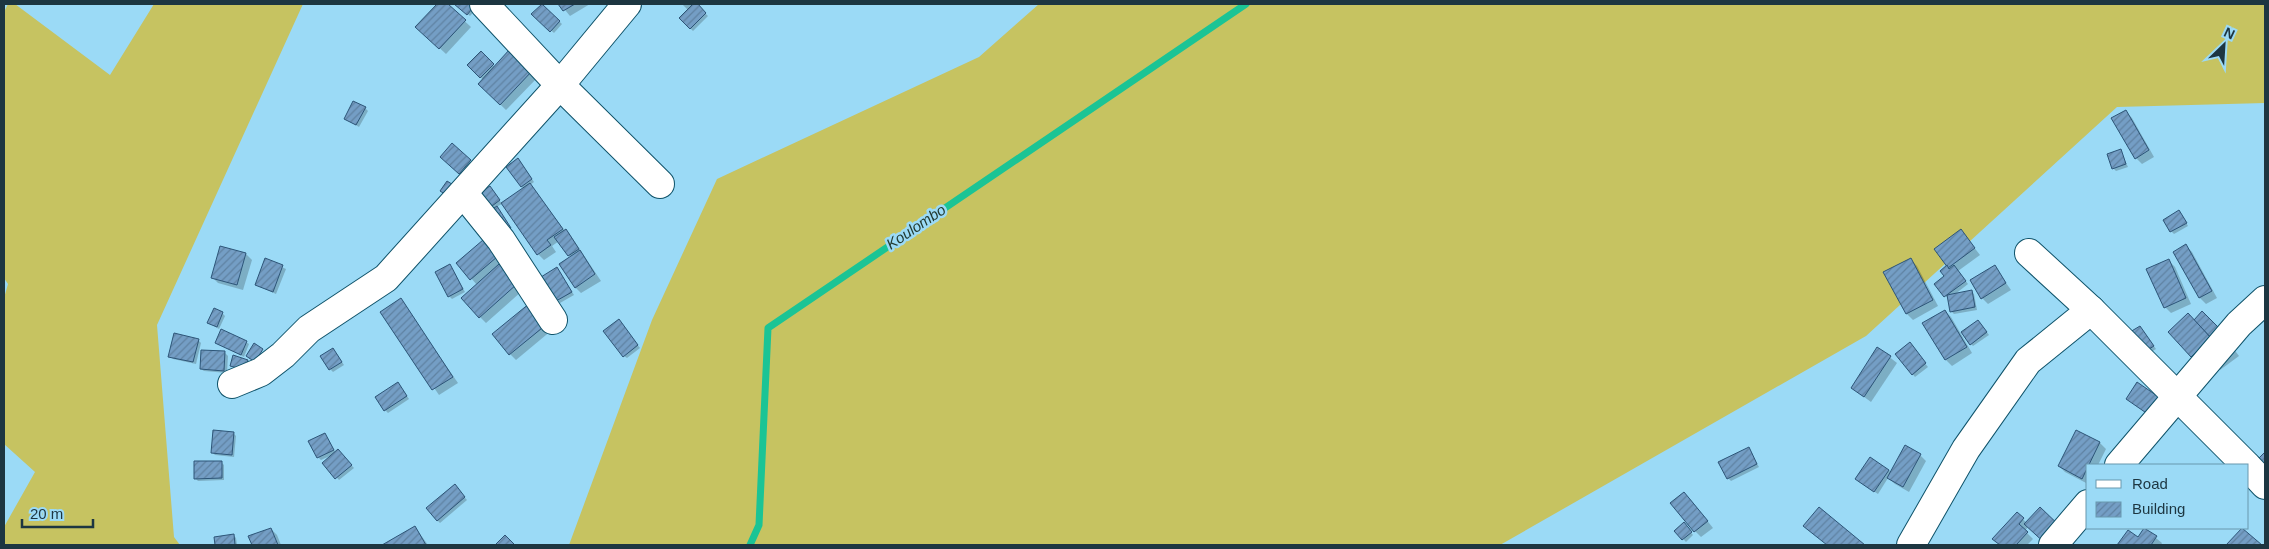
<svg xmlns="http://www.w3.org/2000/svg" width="2269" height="549" viewBox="0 0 2269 549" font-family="Arial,sans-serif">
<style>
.grass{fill:#c6c361}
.shadow{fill:#0003}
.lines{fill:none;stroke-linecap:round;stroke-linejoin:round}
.stream{stroke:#1bc495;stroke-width:7}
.building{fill:url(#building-hatch);stroke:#2d5578}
.minor-casing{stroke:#0f536a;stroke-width:30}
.minor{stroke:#fff;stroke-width:28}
.labels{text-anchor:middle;stroke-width:5;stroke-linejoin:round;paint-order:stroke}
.water-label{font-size:15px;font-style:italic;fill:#223a31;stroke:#9bdaf6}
</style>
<defs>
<pattern id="building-hatch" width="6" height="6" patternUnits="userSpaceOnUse" patternTransform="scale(1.25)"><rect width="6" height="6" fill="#749ec5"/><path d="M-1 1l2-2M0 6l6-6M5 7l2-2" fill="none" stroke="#5f82a2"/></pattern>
</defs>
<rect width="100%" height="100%" fill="#9bdaf6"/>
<g class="grass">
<polygon points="8,4 15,4 110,75 154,4 303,4 157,325 174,537 180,545 4,545 4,527 35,472 4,444 4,298 8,284 4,278 4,12"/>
<polygon points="1039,4 2265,4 2265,103 2117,107 1866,336 1500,545 569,545 652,320 717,179 979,57"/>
</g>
<g class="shadow">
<polygon points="438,4 446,4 471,27 446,54 417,27"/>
<polygon points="456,4 477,4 479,6 470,16"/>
<polygon points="560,4 590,4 570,16"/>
<polygon points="682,4 696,4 708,16 693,31 680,18 688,10"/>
<polygon points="541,5 562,24 554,33 533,14"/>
<polygon points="510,51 538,77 506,110 479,84 483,80 469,65 481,53 495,67"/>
<polygon points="365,108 368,111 359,127 345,119"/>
<polygon points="2126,112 2132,118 2154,157 2142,164 2136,158"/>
<polygon points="452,145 472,164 462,175 442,157"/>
<polygon points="2120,150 2128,167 2116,171 2113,168"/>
<polygon points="521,163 534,182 530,185 565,231 569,233 601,281 581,293 575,287 571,258 559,241 552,246 556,252 544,260 538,254 522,186"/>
<polygon points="492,190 502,204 496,207 522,245 516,249 489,208"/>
<polygon points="2182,215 2188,226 2174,234 2171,231"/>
<polygon points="490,236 509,258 500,266 522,291 486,323 480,317 477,285 458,263"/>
<polygon points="1966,237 1980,255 1958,271 1968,284 1954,295 1971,292 1974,294 1977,310 1954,314 1951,311 1949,298 1945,296 1946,277 1948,266"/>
<polygon points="2186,246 2192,252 2217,298 2206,304 2200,298 2174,252"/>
<polygon points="246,254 252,260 243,290 218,283 212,277"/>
<polygon points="266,260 286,269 276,294 256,285"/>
<polygon points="1911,260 1917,266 1938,306 1913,320 1907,314 1885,273"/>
<polygon points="2169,261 2175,267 2191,304 2171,313 2165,307"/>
<polygon points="450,266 465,292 452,299 449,296"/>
<polygon points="1995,267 2011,290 1988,304 1982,298"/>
<polygon points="559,271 574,295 560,303 542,277"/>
<polygon points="400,300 458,383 439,395 382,312"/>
<polygon points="530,304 552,330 516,360 510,354"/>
<polygon points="1945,311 1951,317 1972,353 1952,366 1946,360 1924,323"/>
<polygon points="222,313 225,316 219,329 209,323"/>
<polygon points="621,324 640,348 627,358 624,356"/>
<polygon points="1981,324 1989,335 1973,346 1971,344"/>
<polygon points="2140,327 2156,349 2148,354"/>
<polygon points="198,340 201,343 196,364 173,359 170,356"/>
<polygon points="246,342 249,344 244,357 217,343"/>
<polygon points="1912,347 1928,367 1915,377 1896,354"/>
<polygon points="1878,348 1897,363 1871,402 1852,388"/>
<polygon points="2233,348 2239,356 2220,370 2217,367"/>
<polygon points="225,353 228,356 227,373 204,371 201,369"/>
<polygon points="336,353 344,365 333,372 330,369"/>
<polygon points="398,383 409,399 388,413 385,410"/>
<polygon points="2077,431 2100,443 2106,449 2098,465 2088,465 2088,484 2065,472 2059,466"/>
<polygon points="233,433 236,436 234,457 215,455 212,452"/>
<polygon points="325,435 336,453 338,451 354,468 339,480 324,463 332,455 321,460 318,457"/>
<polygon points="1749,449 1759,467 1731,481 1728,478"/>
<polygon points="1920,455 1926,461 1909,492 1895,484 1888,478 1878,494 1859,482 1889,470 1891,473"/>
<polygon points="221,462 224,465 224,480 198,481 195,478"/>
<polygon points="457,489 467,500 440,523 437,520"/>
<polygon points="1690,499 1713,528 1701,537 1695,531"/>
<polygon points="2017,514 2027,523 2028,527 2025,531 2033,539 2027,545 2001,545 1994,539"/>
<polygon points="1684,524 1693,535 1686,542 1676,531"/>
<polygon points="415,527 428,545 384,545"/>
<polygon points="271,529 277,535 281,545 253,545 250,537"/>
<polygon points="2145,529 2162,543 2161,545 2118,545 2128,532 2138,539"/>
<polygon points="233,535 236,538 237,545 217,545 216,538"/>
</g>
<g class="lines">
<polyline class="stream" points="750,545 759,525 768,328 1246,4"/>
</g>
<g class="building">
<polygon points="437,4 448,4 466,20 439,49 415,27"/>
<polygon points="454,4 476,4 467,15"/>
<polygon points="542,4 560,21 550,32 531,14"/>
<polygon points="558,4 575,4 563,11"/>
<polygon points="693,4 698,4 706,13 690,29 679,18"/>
<polygon points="510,49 533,70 500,105 478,84"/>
<polygon points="481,51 494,64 480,78 467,65"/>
<polygon points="353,101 366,107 356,125 344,119"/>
<polygon points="2126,110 2149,150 2135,159 2111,118"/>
<polygon points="452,143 471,160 459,174 440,157"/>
<polygon points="2121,149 2126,164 2112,169 2107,154"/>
<polygon points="518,158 532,179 521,187 506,167"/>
<polygon points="447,181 455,186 448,196 440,191"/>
<polygon points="530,183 563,229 547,240 551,245 537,255 501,203"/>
<polygon points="490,186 500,200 488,209 478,194"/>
<polygon points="497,206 511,228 503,234 488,212"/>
<polygon points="2179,210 2187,223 2170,232 2163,220"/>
<polygon points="566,229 579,249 568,256 554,237"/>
<polygon points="1961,229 1975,248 1948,268 1934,249"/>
<polygon points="490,234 504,251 470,280 456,263"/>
<polygon points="2186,244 2212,291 2199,298 2173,252"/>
<polygon points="220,246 246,253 237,285 211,278"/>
<polygon points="580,250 595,274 575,288 559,264"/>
<polygon points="265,258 283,265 273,292 255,285"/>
<polygon points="1911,258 1933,300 1906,314 1883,272"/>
<polygon points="2169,259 2186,298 2164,308 2146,269"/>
<polygon points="450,264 463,289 448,297 435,272"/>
<polygon points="499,264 517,284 479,318 461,298"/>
<polygon points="1947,265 1949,269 1954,265 1966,281 1944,297 1934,284 1944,276 1940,271"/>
<polygon points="1995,265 2006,283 1981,299 1970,280"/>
<polygon points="557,267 572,292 556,301 541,277"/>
<polygon points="1972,290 1975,307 1950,312 1947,295"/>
<polygon points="401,298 453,377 432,390 380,312"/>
<polygon points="530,303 547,324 509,355 492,334"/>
<polygon points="214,308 223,312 217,327 207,323"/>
<polygon points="1945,310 1967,347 1945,360 1922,323"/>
<polygon points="2202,311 2221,330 2212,339 2194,320"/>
<polygon points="2188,313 2211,338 2191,357 2168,332"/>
<polygon points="619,319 638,345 623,357 603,331"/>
<polygon points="1978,320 1987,332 1970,345 1961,332"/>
<polygon points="2140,326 2154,346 2144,352 2130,332"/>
<polygon points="221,329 247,341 241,355 215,343"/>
<polygon points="174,333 199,339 193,362 168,357"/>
<polygon points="1910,342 1926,363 1912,375 1895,354"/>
<polygon points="254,343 263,349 255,362 246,356"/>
<polygon points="1877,347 1891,356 1864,397 1851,388"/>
<polygon points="333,348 342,362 329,370 320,356"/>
<polygon points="201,350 225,351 224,371 200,369"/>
<polygon points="233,355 248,360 245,370 230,366"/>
<polygon points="398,382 407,396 384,411 375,397"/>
<polygon points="2137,382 2166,402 2155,419 2126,399"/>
<polygon points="213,430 234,432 232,455 211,453"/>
<polygon points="2076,430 2100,442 2082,479 2058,466"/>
<polygon points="325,433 334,450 317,458 308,441"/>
<polygon points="1905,445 1921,454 1903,487 1887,478"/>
<polygon points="1749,447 1757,464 1727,479 1718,462"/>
<polygon points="338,449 352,465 335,479 322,463"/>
<polygon points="2265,452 2265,471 2256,461"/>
<polygon points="1870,457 1889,470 1874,492 1855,479"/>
<polygon points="194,461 222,461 222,478 194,479"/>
<polygon points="455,484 465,497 437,521 426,508"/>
<polygon points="1684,492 1708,521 1694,532 1670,503"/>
<polygon points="1819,507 1865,545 1827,545 1803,526"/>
<polygon points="2040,507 2063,529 2047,545 2024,524"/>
<polygon points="2017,512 2024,518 2019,524 2028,532 2016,545 2000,545 1992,539"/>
<polygon points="1684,522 1692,532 1682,540 1674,531"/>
<polygon points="415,526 426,545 382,545"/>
<polygon points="271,528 278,545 252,545 248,536"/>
<polygon points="2144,528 2157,536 2151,545 2117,545 2128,530 2138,537"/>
<polygon points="2242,528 2262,545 2226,545"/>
<polygon points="234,534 235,545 215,545 214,537"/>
<polygon points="505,535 515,545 495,545"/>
</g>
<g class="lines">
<g class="minor-casing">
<g id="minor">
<polyline points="484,4 560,85 660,184"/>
<polyline points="464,194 501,240 553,320"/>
<polyline points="2029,253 2091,310 2246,465"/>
<polyline points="232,384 261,372 283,355 309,329 386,278 560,85 627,4"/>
<polyline points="2119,465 2239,324 2265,300"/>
<polyline points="2248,467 2265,485"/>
<polyline points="1911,545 1966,449 2028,361 2091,310"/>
<polyline points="2053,545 2088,504"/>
</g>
</g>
<use href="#minor" class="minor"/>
</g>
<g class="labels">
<g class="water-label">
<text transform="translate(916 227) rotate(-34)" y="5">Koulombo</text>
</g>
</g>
<rect width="2269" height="549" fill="none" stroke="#1d3641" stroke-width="10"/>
<rect x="2086" y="464" width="162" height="65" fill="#9bdaf6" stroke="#6998ae"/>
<rect x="2096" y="480" width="25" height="8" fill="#ffffff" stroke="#6998ae"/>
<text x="2132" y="489" font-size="15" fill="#1d3641">Road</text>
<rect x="2096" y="502" width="25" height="15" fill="url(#building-hatch)" stroke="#6998ae"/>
<text x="2132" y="514" font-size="15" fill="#1d3641">Building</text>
<g transform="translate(2224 45) rotate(25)" stroke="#9bdaf6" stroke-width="4" paint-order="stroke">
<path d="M0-4L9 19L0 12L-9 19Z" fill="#1d3641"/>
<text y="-8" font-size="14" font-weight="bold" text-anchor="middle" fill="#1d3641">N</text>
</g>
<path d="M22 519v8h71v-8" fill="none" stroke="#1d3641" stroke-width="2.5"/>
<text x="30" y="519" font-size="15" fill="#1d3641" stroke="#9bdaf6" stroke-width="4" paint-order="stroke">20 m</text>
</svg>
